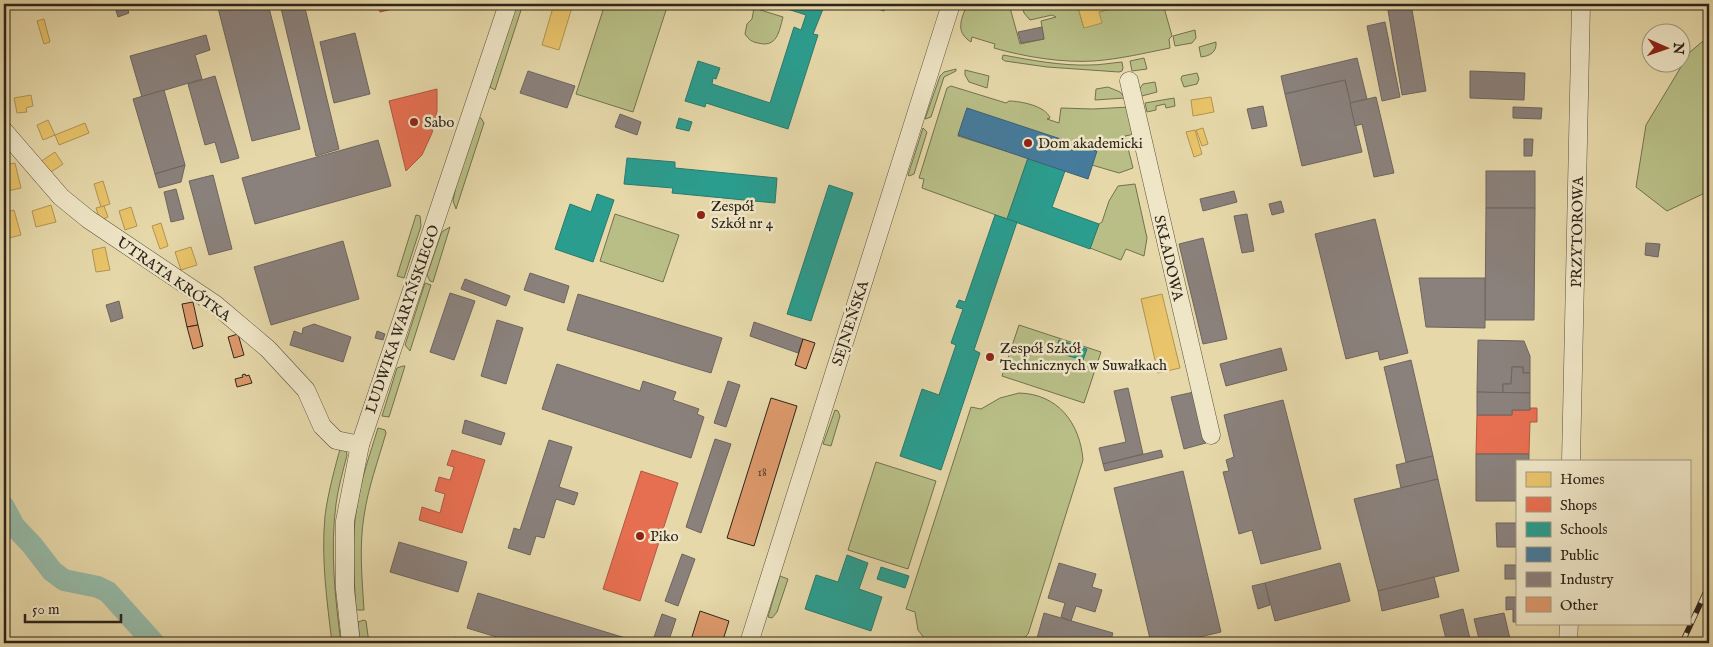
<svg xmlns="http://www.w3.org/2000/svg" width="1713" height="647" viewBox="0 0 1713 647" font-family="'IM FELL English',serif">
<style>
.green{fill:#b8be86;stroke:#737150}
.homes{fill:#e9c46a;stroke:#b19452}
.shops{fill:#e76f51;stroke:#b05841}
.schools{fill:#2a9d8f;stroke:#2b796c}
.public{fill:#457b9d;stroke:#3e6176}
.industry{fill:#8a817c;stroke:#6e655f}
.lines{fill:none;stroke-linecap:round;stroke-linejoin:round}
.river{stroke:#96baa8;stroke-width:22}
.building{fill:#dd996b;stroke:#2e241b}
.minor-casing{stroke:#5c513e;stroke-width:19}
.minor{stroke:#efe6c7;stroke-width:18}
.rail-casing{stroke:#2e241b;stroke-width:5.5}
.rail{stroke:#efe6c7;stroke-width:4;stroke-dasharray:11;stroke-linecap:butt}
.poi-dot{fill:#8f2418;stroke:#efe6c7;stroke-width:2}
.labels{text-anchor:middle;stroke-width:5;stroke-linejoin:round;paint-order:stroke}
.number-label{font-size:12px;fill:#5a412f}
.poi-label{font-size:15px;fill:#2e241b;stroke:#efe6c7;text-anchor:start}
.street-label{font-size:15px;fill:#2e241b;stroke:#efe6c7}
</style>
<rect width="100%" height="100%" fill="#e6d8a9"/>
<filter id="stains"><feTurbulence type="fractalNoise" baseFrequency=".004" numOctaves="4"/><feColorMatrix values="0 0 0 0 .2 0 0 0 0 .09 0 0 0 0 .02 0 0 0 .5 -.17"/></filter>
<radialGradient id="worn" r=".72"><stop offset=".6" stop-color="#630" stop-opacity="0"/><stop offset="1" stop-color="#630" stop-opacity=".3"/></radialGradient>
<g class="green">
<polygon points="515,4 523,4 495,90 490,87"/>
<polygon points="605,4 668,4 633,112 576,94"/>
<path d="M967 4H1009L1020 44 1044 39 1041 21 1056 17 1052 15 1030 20 1024 13 1022 4H1030L1031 6 1040 4H1077L1084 28 1099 12 1110 9 1109 4H1163L1172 36 1169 39 1170 48C1145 53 1120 59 1094 61 1063 63 1025 57 994 48L995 44 972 37 971 42C954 31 962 19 967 4Z"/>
<path d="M754 8 783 17C779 32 777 48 758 43 752 42 749 40 745 34L747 24 752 19Z"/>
<polygon points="1195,30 1196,38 1192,43 1175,46 1173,36"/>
<polygon points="1709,36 1709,191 1667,211 1636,187 1646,125 1690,52"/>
<path d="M1216 42C1217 52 1210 56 1201 57L1199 47Z"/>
<path d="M1003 55C1031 60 1061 66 1090 65 1100 65 1111 63 1122 62L1123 68 1122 71 1119 72 1047 67 1005 61 1002 59Z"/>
<polygon points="1144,58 1147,69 1132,71 1130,61"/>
<polygon points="956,69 956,71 944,77 931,117 925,119 940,76 944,72"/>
<polygon points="965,70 989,76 987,88 969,82 965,75"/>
<polygon points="1197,73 1199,79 1197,84 1184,87 1181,79 1182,76"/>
<polygon points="1155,82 1157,92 1138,97 1138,91 1143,84"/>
<path d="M951 86 1006 103 1009 101C1020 101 1046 106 1050 118L1047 119 1059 123 1061 108 1093 109 1129 107 1135 134 1125 136 1133 168 1119 173 1092 165 967 108 958 136 1028 158 1007 219 922 188 924 179 919 178 947 88Z"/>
<polygon points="1108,87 1120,92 1125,98 1095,100 1096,89"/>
<polygon points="1174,98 1175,106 1166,108 1165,104 1156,106 1156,110 1147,112 1145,103"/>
<polygon points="478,117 481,118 484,123 456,209 453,201 456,186"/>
<polygon points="923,128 927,132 914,174 909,176 908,175"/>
<polygon points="1135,184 1147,238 1144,256 1126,249 1121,260 1090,248 1099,224 1102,222 1109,201 1118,186"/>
<polygon points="615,214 679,235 663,282 600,261"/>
<polygon points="416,215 420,216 421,226 404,278 397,276"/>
<polygon points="450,227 433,282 430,281 427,275 441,234 443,231"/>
<polygon points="425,283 431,285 410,351 405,345"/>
<polygon points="1019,325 1101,352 1084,403 1002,376"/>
<polygon points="403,366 405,366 389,417 382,416 397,368"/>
<path d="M1019 393C1058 394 1080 423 1083 460L1030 628 1028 634 1019 643H928L918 630 915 612 906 609 971 407 981 409 1000 398Z"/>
<polygon points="835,410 838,411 840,416 831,446 823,444"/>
<path d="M378 428 385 430 386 433C378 461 368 488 364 516 359 547 362 578 364 610H356C354 575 351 540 357 506 361 479 370 454 378 428Z"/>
<path d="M341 445 345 447 347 455C343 471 338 488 336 504 330 550 335 598 341 643H332C327 601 321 559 325 516 328 492 335 468 341 445Z"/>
<polygon points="876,462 936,481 908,569 848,550"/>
<polygon points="780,576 788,579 777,612 772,618 768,617"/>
<polygon points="364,620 366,621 369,643 360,643 358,622"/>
</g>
<g class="homes">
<polygon points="554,4 573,4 559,50 542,45"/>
<polygon points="1077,4 1109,4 1110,9 1099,12 1102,23 1084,28"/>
<polygon points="44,19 50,42 44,44 37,21"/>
<polygon points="31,95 33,106 26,108 27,112 17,113 14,98"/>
<polygon points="1211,97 1214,112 1193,116 1191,100"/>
<polygon points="48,120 55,135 43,140 37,125"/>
<polygon points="85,123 89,133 59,145 55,135"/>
<polygon points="1203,128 1208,144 1202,146 1196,130"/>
<polygon points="1195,130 1202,154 1194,157 1186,132"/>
<polygon points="55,152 63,164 48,174 40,162"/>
<polygon points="15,163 21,188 8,191 4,165"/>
<polygon points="103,181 110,204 101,207 94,184"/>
<polygon points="51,205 56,222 36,227 32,211"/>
<polygon points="104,206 108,217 100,220 96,208"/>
<polygon points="131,207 137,226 125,230 119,211"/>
<polygon points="14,210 21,235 9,238 4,219 4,213"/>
<polygon points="161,223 168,246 160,249 152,226"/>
<polygon points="105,247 110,270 96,272 92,250"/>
<polygon points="191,247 197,265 181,270 175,252"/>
<polygon points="1162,294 1180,368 1158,373 1141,299"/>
</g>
<g class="shops">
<polygon points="378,4 395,4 397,8 380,12"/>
<polygon points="437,89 437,111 432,133 422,155 406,171 389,101"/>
<polygon points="1530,408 1537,408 1537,422 1530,422 1529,454 1476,454 1477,415 1512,415 1512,410 1530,410"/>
<polygon points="452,450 485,460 462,533 419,520 422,507 440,513 445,494 435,491 439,477 450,480 454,467 447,465"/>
<polygon points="641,471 678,483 640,601 603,589"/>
</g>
<g class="schools">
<polygon points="772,4 825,4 813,34 818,35 788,129 706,103 705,107 685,101 698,61 720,68 716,79 713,78 712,84 770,103 794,27 801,30 806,15"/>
<polygon points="679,118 692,122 689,131 676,128"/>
<polygon points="627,158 675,162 675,168 777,178 775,203 672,193 673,188 624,184"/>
<polygon points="1028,158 1065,171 1052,207 1099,224 1090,249 1007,219"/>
<polygon points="829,185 853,193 811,321 787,314"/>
<polygon points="597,194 614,200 593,262 555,249 570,204 591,212"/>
<polygon points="995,215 1017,222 974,350 980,353 941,470 900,456 922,389 939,395 956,345 951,343 963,309 956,307 959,300 965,302"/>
<polygon points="1059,340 1087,349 1083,360 1055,352"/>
<polygon points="847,555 868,563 859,589 882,597 871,631 805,609 816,575 838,582"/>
<polygon points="881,567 909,576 905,588 877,579"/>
</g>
<polygon class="public" points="967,108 1097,151 1088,179 958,135"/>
<g class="industry">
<polygon points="114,4 126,4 129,13 118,17"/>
<polygon points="217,4 268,4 300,129 252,141"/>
<polygon points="280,4 304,4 339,149 316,156"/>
<polygon points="864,4 886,4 884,11"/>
<polygon points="1387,4 1411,4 1426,91 1402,95"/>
<polygon points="1385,22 1400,97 1382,101 1367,26"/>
<polygon points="1042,27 1044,39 1021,43 1018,32"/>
<polygon points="355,33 370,94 334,103 320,42"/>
<polygon points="206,35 210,50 195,55 202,79 142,97 130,56"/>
<polygon points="1357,58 1367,99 1350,103 1345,80 1285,94 1281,76"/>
<polygon points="528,71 575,86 567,108 520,93"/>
<polygon points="1470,71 1525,73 1524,100 1470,98"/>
<polygon points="215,76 239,158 221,163 215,142 205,145 188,84"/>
<polygon points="1345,80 1362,152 1302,166 1285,94"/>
<polygon points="164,90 185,165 155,174 133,99"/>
<polygon points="1376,97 1394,173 1374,177 1362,124 1355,126 1350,103"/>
<polygon points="1263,106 1267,126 1252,129 1247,109"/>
<polygon points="1513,107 1542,108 1541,119 1513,118"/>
<polygon points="620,114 641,122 637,135 615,127"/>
<polygon points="1524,139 1533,139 1532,156 1524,156"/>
<polygon points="378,140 391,186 255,224 242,178"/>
<polygon points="185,165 181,182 159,188 155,174"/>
<rect x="1486" y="171" width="49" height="37"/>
<polygon points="213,175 232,249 209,255 189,181"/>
<polygon points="176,189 184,219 171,222 164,192"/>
<polygon points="1234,191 1237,202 1203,211 1200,199"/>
<polygon points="1281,201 1284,212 1272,215 1269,204"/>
<polygon points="1486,208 1535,208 1534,320 1485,320"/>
<polygon points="1247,214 1254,251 1242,253 1234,216"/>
<polygon points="1375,219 1408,353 1380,360 1378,351 1346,359 1315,234"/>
<polygon points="1203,238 1227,339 1203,344 1179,244"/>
<polygon points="343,241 359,299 271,325 254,267"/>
<polygon points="1646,243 1660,244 1658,257 1645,255"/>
<polygon points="530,273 569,286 564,303 524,290"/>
<polygon points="1419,278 1485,278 1485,328 1426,327"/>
<polygon points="465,279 510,296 506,306 461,289"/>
<polygon points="450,293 475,301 454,360 430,352"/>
<polygon points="578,294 722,338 711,373 567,330"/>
<polygon points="119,301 123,318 111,322 106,305"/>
<polygon points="497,320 523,328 506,384 481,376"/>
<polygon points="754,322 803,339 798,353 750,336"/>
<polygon points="314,324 351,337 343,362 290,345 294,331 302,334 303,328"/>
<polygon points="377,331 385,334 383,340 375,338"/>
<polygon points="1478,340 1524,341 1530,356 1530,373 1523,373 1523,367 1512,367 1511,384 1503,384 1503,393 1477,392"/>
<polygon points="1281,348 1287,370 1226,386 1220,364"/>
<polygon points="1411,360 1433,456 1406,462 1384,367"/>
<polygon points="557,364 640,391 643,381 676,392 673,400 699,409 697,414 704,417 691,458 542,409"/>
<polygon points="1512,367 1523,367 1523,373 1530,373 1530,393 1503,393 1503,384 1511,384"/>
<polygon points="728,381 740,385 726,427 714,423"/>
<polygon points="1128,388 1143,454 1103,464 1099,448 1126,442 1114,391"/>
<polygon points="1194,392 1206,443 1184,449 1171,397"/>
<polygon points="1477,392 1530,393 1530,410 1512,410 1512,415 1477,415"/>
<polygon points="1283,400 1321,549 1261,564 1252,530 1239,534 1223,472 1229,471 1226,460 1234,457 1224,415"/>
<polygon points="465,420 505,433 501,445 462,433"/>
<polygon points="715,439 731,444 701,533 686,527"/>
<polygon points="549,440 572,447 559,487 578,493 574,505 556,499 544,538 536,536 530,555 508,548 514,528 520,530"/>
<polygon points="1161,450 1163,457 1105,471 1103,464"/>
<polygon points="1476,454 1529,454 1529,461 1517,461 1517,501 1476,501"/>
<polygon points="1433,456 1438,479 1401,488 1396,465"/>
<polygon points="1183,471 1221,632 1174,643 1151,643 1114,488"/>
<polygon points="1438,479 1459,571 1378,591 1354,499"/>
<polygon points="1496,523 1517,523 1517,547 1497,547"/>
<polygon points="399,542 467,562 458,592 390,572"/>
<polygon points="682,554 695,559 678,606 665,601"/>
<polygon points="1059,563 1096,574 1092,587 1102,590 1095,612 1076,606 1071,621 1061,617 1065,603 1048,598"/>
<polygon points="1340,563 1350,601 1275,621 1265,583"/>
<rect x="1505" y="565" width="12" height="14"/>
<polygon points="1434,577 1439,597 1382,611 1378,591"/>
<polygon points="1265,583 1270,605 1258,609 1252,586"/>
<polygon points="478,593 632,640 631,643 516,643 467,628"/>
<polygon points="1506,597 1517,597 1517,622 1513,622 1513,609 1506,610"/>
<polygon points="1463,609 1471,643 1447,643 1440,615"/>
<polygon points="1044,613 1113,633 1110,643 1056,643 1037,638"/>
<polygon points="1504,613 1511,643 1480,643 1474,619"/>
<polygon points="662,614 676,619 668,643 652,643"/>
<polygon points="454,637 476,643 452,643"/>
<polygon points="1303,637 1304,643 1280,643"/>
<polygon points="1542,640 1542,643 1518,643 1518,641"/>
</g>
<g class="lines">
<polyline class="river" points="4,507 14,526 32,545 52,571 64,580 98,587 108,592 154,643"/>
</g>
<g class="building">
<polygon points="193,302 198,325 187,327 182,304"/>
<polygon points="198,325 203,346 193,349 187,327"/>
<polygon points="238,334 244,355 234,358 228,337"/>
<polygon points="803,339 815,343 806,369 795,365"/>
<polygon points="245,374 246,376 249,375 252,383 237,387 235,379 243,377 242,375"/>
<polygon points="771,398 797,406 754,546 727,538"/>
<polygon points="700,611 729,621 722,643 690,643"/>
</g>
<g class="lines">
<g class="minor-casing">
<g id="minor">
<polyline points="1129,81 1211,435"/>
<polyline points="4,131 61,197 88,219 216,305 268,349 306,390 322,426 336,440 360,445"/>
<polyline points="1571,461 1581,4"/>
<polyline points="351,643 345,589 345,521 360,445 508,4"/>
<polyline points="749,643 951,4"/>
<polyline points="1568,643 1569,623"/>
</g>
</g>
<use href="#minor" class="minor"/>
<g class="rail-casing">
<polyline id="rail" points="1682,643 1709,585"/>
</g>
<use href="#rail" class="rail"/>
</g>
<g class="poi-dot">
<circle cx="414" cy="122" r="5"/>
<circle cx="1028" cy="143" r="5"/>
<circle cx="701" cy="215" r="5"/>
<circle cx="990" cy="357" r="5"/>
<circle cx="640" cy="536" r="5"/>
</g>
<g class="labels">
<g class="number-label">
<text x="762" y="476">18</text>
</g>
<g class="poi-label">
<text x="424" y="127">Sabo</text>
<text x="1038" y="148">Dom akademicki</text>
<text x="711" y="211">Zespół<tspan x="711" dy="17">Szkół nr 4</tspan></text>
<text x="1000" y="353">Zespół Szkół<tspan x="1000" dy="17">Technicznych w Suwałkach</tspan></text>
<text x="650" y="541">Piko</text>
</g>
<g class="street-label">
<text transform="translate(1577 232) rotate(-89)" y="5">PRZYTOROWA</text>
<text transform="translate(1169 258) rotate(77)" y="5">SKŁADOWA</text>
<text transform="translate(174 279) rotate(35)" y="5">UTRATA KRÓTKA</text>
<text transform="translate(402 319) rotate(-71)" y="5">LUDWIKA WARYŃSKIEGO</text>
<text transform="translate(850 323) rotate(-72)" y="5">SEJNEŃSKA</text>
</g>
</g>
<rect width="1713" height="647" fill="none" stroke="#e6d8a9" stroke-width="20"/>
<rect x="5" y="5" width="1703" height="637" fill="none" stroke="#2e241b" stroke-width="2.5"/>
<rect x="10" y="10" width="1693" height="627" fill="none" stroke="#2e241b"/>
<rect x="1516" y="460" width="175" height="165" fill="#efe6c7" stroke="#a29882"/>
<rect x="1526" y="472" width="25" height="15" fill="#e9c46a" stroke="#a29882"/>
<text x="1560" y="484" font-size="15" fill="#2e241b">Homes</text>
<rect x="1526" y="497" width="25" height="15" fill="#e76f51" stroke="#a29882"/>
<text x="1560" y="510" font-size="15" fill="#2e241b">Shops</text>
<rect x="1526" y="522" width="25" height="15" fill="#2a9d8f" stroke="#a29882"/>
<text x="1560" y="534" font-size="15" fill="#2e241b">Schools</text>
<rect x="1526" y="547" width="25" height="15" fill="#457b9d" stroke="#a29882"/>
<text x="1560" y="560" font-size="15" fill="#2e241b">Public</text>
<rect x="1526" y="572" width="25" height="15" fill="#8a817c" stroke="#a29882"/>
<text x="1560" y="584" font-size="15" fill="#2e241b">Industry</text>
<rect x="1526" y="597" width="25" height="15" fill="#dd996b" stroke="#a29882"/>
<text x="1560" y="610" font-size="15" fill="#2e241b">Other</text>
<g transform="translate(1666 48) rotate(92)"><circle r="24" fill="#efe6c7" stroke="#a29882"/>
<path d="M0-4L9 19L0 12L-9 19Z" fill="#8f2418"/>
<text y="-8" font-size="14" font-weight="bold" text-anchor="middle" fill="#2e241b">N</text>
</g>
<path d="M25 614v8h96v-8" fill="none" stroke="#2e241b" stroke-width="2.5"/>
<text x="32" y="614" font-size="15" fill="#2e241b" stroke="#efe6c7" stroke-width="4" paint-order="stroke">50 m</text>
<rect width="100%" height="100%" filter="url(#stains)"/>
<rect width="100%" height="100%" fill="url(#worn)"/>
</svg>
